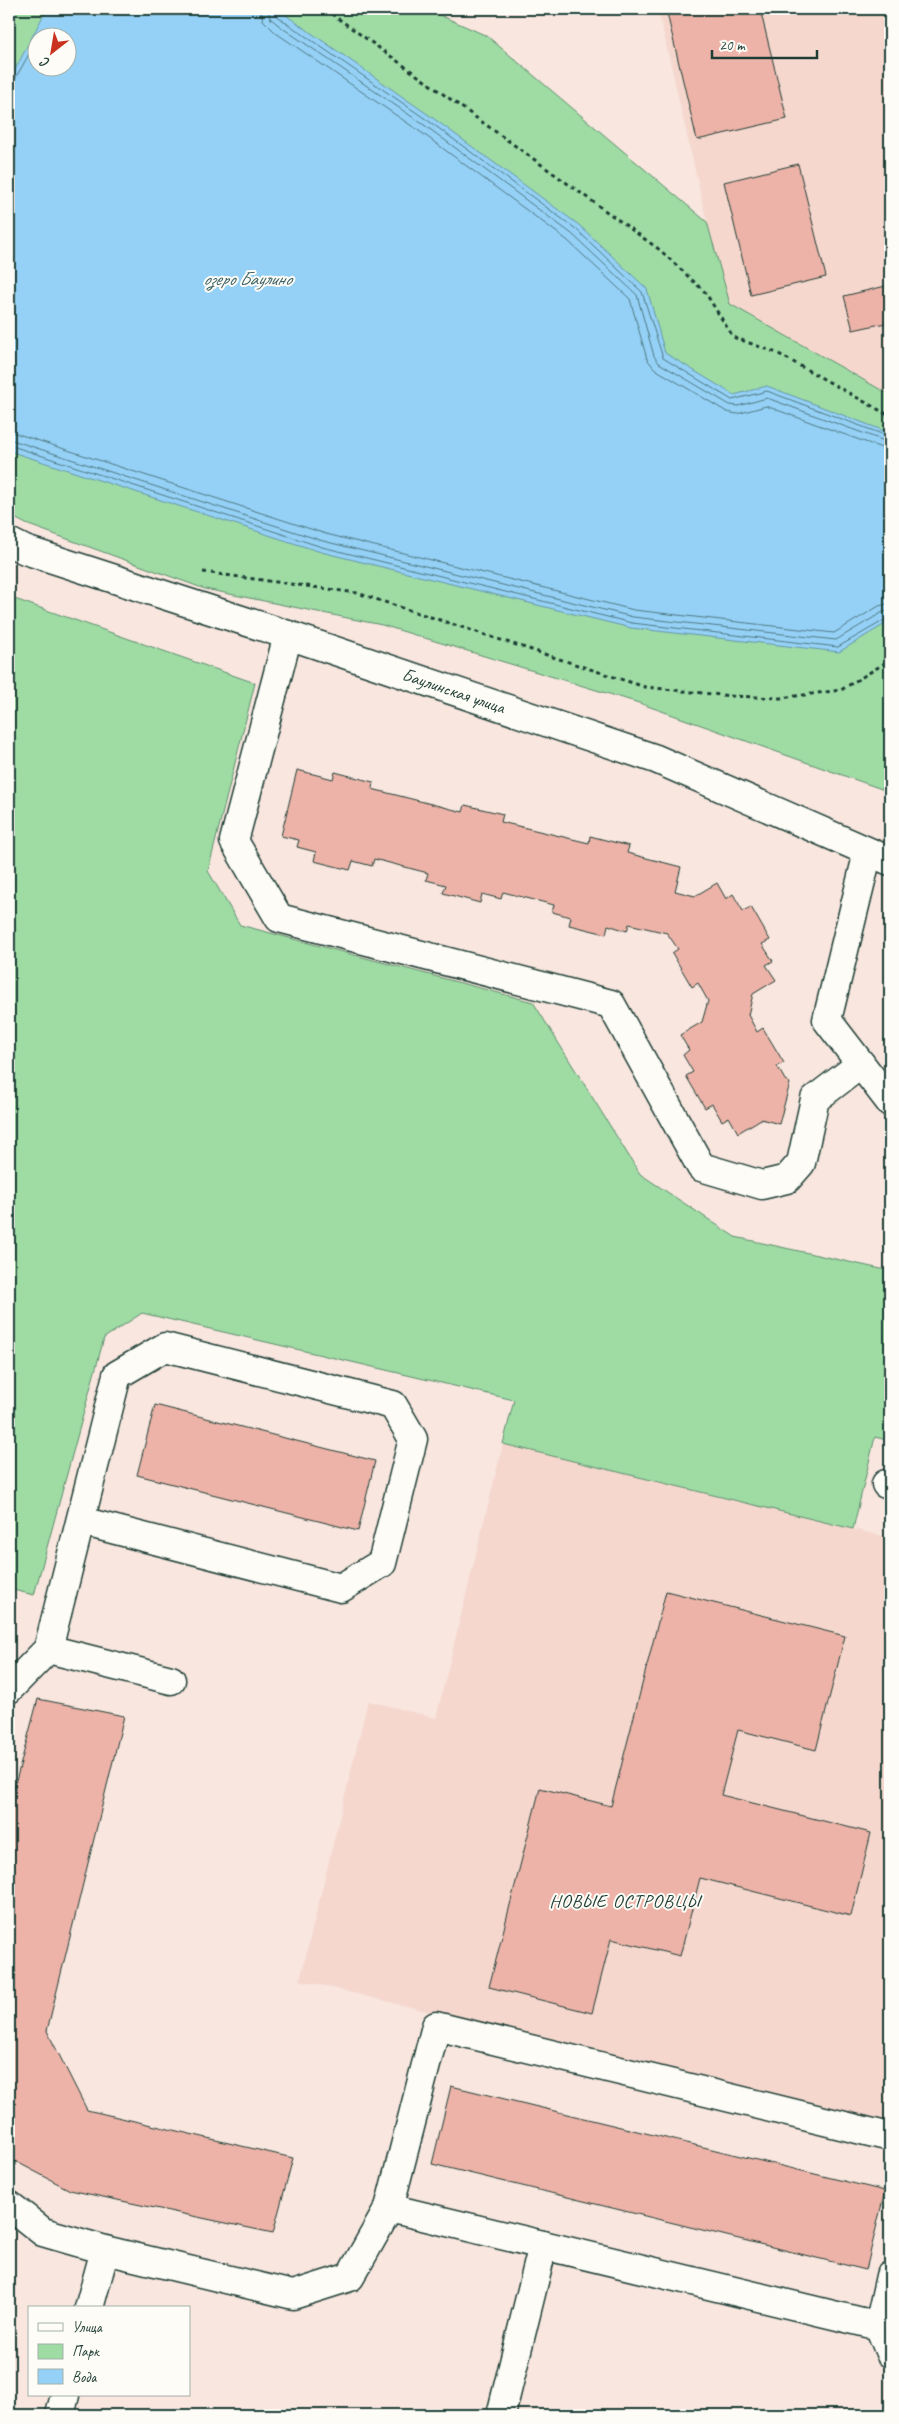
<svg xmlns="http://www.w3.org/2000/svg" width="899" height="2424" viewBox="0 0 899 2424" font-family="Caveat,sans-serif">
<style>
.built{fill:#f5d7ce}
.green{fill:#9edca4;stroke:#5e8c6c;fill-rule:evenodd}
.water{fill:#95d1f6;stroke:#6696a8;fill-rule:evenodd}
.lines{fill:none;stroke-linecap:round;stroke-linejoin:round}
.shore{stroke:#4e7882;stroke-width:1}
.building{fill:#edb3a8;stroke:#1f3d34}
.minor-casing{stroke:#1f3d34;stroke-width:31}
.path{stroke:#1f3d34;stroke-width:3;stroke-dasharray:4 4;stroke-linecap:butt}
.minor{stroke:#fdfcf7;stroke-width:28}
.labels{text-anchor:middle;stroke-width:4;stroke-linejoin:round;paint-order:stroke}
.street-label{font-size:18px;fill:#1f3d34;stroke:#fdfcf7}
.water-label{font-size:19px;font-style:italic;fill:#3c6264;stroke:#fdfcf7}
.neighbourhood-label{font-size:19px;letter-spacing:1px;fill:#1f3d34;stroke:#fdfcf7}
</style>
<rect width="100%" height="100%" fill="#f8e6df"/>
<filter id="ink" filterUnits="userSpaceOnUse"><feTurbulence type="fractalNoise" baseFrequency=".02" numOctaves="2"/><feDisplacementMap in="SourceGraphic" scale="10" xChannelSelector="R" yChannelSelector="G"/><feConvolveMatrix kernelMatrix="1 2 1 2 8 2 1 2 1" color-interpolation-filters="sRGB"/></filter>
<g filter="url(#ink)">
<g class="built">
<polygon points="658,9 890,9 890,395 730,304 707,222"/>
<polygon points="503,1444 890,1538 890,2125 300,1980 368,1701 436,1718"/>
</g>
<g class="green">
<path d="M9 9H426L487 36 707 222 730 304 890 395V792L639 703 382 625 205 589 26 524 9 515ZM38 38H68V68H38Z"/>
<polygon points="9,597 255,683 208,871 240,925 533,1002 640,1174 735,1237 890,1271 890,1441 875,1437 853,1529 503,1444 514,1400 142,1313 104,1338 34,1595 9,1589"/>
</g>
<path class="water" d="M52 9H277L433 118 579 225 647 289 665 353 734 395 767 386 890 433V621L839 652 631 628 321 552 12 452 9 449V81L43 16ZM38 38H68V68H38Z"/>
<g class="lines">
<g class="shore">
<polyline points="260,9 263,20 276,33 422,133 567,240 630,299 647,359 655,369 727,412 737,414 766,406 890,451"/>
<polyline points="268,9 270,18 281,27 427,127 572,234 637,295 654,356 659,363 730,405 738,406 767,398 890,443"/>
<polyline points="274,9 275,14 285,22 430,122 576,229 642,292 663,358 732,400 767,391 890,437"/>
<polyline points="9,82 15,79 38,38"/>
<polyline points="9,431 326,534 634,610 834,633 879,606 890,603"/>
<polyline points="9,439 323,541 633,617 836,640 883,612 890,611"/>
<polyline points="9,445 322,547 632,623 838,647 890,617"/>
</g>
</g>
<g class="building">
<polygon points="666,9 760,9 787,119 697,140"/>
<polygon points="798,164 826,277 751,295 724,182"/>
<polygon points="890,285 890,322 853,330 844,296"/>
<polygon points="297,770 333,779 335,772 373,782 372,789 463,812 465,805 503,814 501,822 589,843 590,836 629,846 627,853 681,867 675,891 695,896 717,883 726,899 733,894 743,911 751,907 770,940 762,944 773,961 766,965 776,980 753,994 748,1015 757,1032 763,1028 784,1063 777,1066 785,1080 790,1083 779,1124 761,1119 738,1133 729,1117 722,1121 712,1104 705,1108 686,1076 693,1072 683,1055 689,1050 680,1035 702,1022 708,1001 698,983 692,987 672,953 678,949 667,933 629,924 627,931 608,925 606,934 569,925 571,917 552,912 554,905 503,892 501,899 482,894 480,903 443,893 446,885 426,880 428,873 374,859 372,866 353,861 350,870 314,861 316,852 297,847 299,840 281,836"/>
<polygon points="155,1405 375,1461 358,1531 137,1475"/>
<polygon points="666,1591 845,1636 816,1750 738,1730 721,1795 871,1833 851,1916 700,1878 680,1956 611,1939 592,2013 489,1987 540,1788 611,1806"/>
<polygon points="38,1699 124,1716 47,2031 87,2110 293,2158 273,2233 70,2190 13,2160 9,2151 9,1807"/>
<polygon points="451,2086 885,2191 866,2270 432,2164"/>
</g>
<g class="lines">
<g class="minor-casing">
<g id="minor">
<path id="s1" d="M9 542 25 550 288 635 656 759 890 861"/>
<polyline points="288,635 234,841 279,918 611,1004 701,1167 762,1185 787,1179 801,1163 815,1099 861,1064"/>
<polyline points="868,852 827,1020 890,1102"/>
<polyline points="886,1484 890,1485"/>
<polyline points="81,1521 341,1588 382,1563 413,1439 393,1405 165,1347 117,1375 48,1649 171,1680"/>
<polyline points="9,1689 48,1649"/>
<polyline points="9,2205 43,2232 105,2250 89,2308"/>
<polyline points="389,2208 436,2026 890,2137"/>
<polyline points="105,2250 293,2295 350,2277 389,2208 879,2326 890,2353"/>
<polyline points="879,2326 890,2276"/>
<polyline points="60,2415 65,2395"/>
<polyline points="501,2415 543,2245"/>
</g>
</g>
<g class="path">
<polyline points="325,9 660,250 705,292 733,337 777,353 890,416"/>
<polyline points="203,572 357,593 645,687 731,696 781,698 841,690 890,660"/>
</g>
<use href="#minor" class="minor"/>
</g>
</g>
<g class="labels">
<g class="street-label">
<text dy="6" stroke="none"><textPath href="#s1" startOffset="469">Баулинская улица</textPath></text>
</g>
<g class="water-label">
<text x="247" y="285">озеро Баулино</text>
</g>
<g class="neighbourhood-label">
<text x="625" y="1907">НОВЫЕ ОСТРОВЦЫ</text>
</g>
</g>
<rect width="899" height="2424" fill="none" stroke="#fdfcf7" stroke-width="30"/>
<rect x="15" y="15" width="869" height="2394" fill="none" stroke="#1f3d34" stroke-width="2" filter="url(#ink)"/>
<rect x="28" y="2306" width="162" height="90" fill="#fdfcf7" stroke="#a4b0a9"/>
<rect x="38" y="2323" width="25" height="8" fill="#fdfcf7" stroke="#a4b0a9"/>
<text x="72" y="2332" font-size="15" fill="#1f3d34">Улица</text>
<rect x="38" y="2344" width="25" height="15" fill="#9edca4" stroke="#a4b0a9"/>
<text x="72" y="2356" font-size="15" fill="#1f3d34">Парк</text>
<rect x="38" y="2369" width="25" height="15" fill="#95d1f6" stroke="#a4b0a9"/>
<text x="72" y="2382" font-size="15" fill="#1f3d34">Вода</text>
<g transform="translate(52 52) rotate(211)"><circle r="24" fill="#fdfcf7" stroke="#a4b0a9"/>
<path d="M0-4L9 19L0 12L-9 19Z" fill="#c8321e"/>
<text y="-8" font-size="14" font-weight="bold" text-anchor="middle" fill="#1f3d34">С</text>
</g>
<path d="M712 50v8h105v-8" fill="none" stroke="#1f3d34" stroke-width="2.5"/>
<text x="719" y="50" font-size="15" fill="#1f3d34" stroke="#fdfcf7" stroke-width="4" paint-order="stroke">20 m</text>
</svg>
